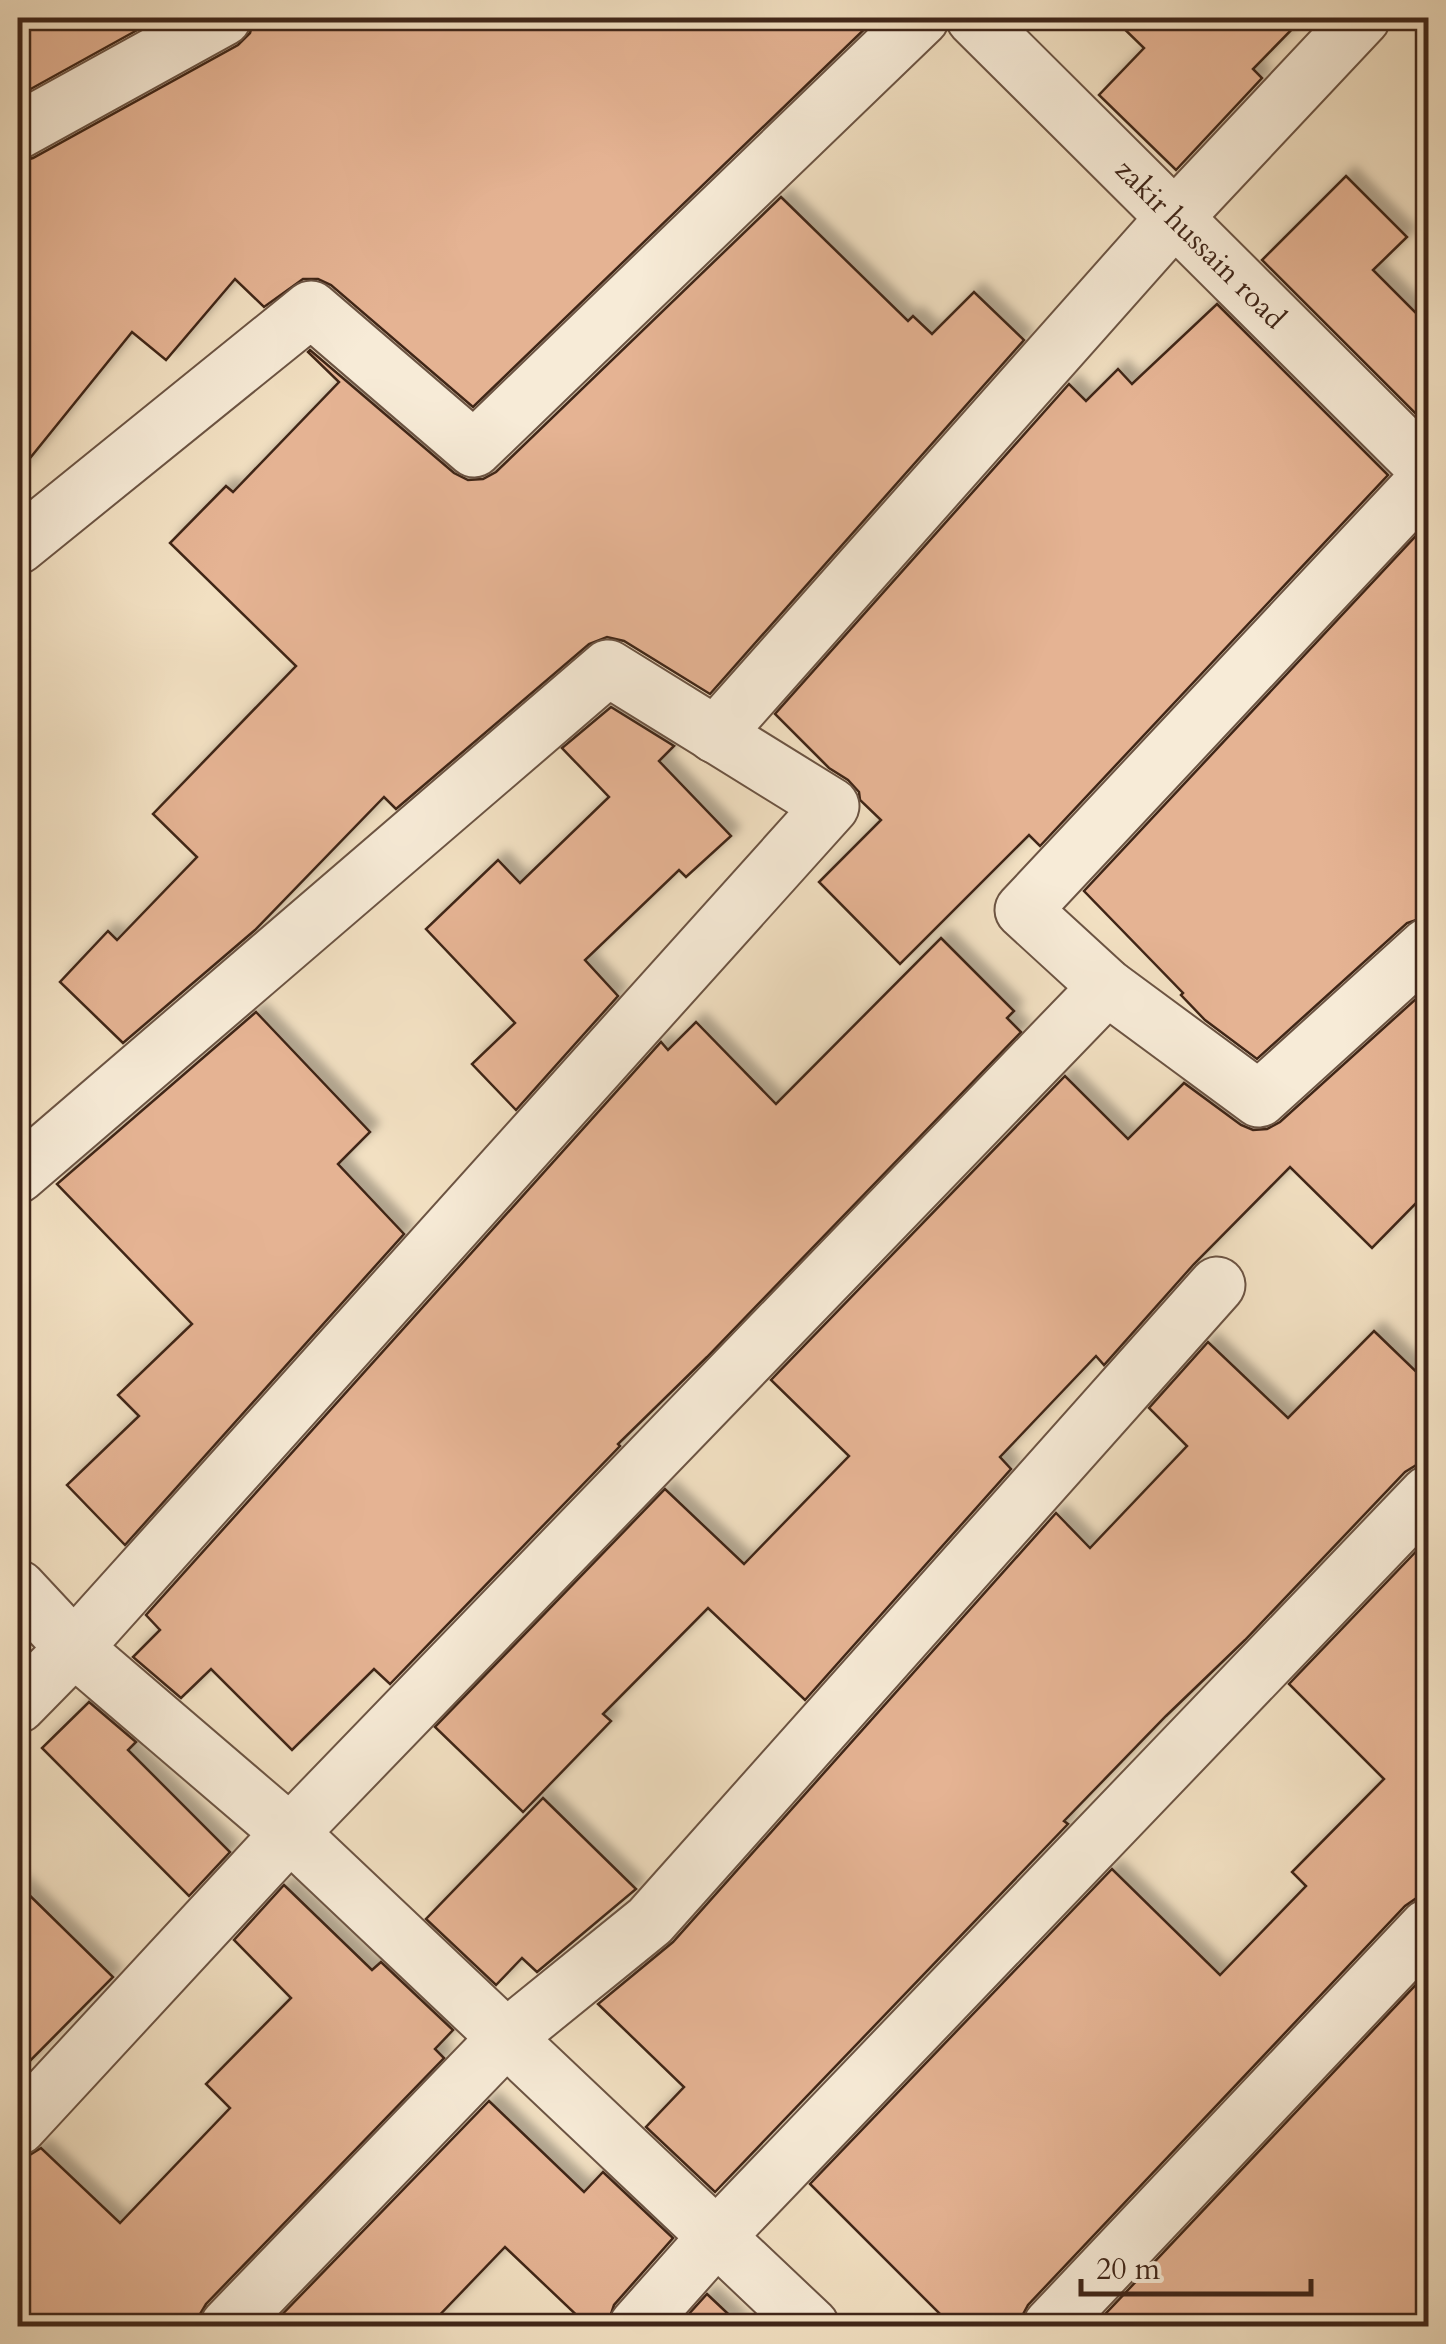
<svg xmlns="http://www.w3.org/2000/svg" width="1446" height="2344" viewBox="0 0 1446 2344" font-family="Cardo,serif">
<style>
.building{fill:#e5b393;stroke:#402619;stroke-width:2.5;filter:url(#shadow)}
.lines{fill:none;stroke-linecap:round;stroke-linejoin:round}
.minor-casing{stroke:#6c5443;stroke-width:59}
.minor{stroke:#f7ebd7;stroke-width:55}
.labels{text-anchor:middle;stroke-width:9;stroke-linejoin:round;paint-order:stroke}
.street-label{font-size:30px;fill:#402619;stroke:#f7ebd7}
</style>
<defs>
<filter id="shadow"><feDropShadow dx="9" dy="-9" stdDeviation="5" flood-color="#0004"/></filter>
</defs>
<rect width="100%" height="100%" fill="#f2e0c2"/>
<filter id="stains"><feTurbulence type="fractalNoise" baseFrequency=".002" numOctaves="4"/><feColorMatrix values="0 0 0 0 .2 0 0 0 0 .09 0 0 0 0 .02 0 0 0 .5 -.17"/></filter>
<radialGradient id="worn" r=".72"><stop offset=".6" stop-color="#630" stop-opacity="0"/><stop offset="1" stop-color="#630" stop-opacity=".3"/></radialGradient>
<g class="building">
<polygon points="18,18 159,18 18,96"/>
<polygon points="254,18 876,18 473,407 331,285 318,279 303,279 264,307 235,279 166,360 132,332 18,473 18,162 33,158 238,45 250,33"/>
<polygon points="1113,18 1303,18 1253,69 1262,78 1176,170 1099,95 1144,48"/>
<polygon points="1346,176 1407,237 1373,270 1428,325 1428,426 1262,260"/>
<polygon points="781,197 908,321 913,316 932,334 974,292 1024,340 710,694 624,641 607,637 589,644 396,809 384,797 255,930 123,1043 60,982 108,931 117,940 197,857 153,814 296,666 170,543 226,486 233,492 339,382 308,352 310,350 454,473 468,480 483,479 496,472"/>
<polygon points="1217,304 1388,475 1040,846 1029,835 900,964 819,882 881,820 860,800 859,792 848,780 829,768 775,714 1069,384 1086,401 1118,369 1132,384"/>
<polygon points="1428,523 1428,916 1407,923 1257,1059 1205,1020 1181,995 1183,993 1084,891"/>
<polygon points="611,707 674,746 659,761 731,836 686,877 679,870 585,960 618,996 516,1110 472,1064 515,1023 426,929 498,860 520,883 609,797 562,748"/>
<polygon points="941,938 1014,1011 1007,1018 1021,1032 707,1357 618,1444 620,1446 390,1684 374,1669 292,1750 211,1669 181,1698 133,1657 160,1630 146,1615 661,1042 668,1050 696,1022 776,1104"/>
<polygon points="1428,988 1428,1191 1372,1248 1290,1167 1194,1264 1104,1365 1096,1356 1000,1457 1011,1469 805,1700 708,1608 603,1714 611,1721 523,1812 435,1727 665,1489 744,1564 849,1456 771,1380 1065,1076 1128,1139 1184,1083 1241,1125 1253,1130 1267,1129 1280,1122"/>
<polygon points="256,1012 370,1132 338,1164 404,1234 125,1545 67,1485 139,1416 118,1395 192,1324 57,1184"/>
<polygon points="1374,1331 1428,1383 1428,1464 1418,1464 1405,1472 1245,1640 1166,1716 1064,1821 1068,1824 715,2192 646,2127 684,2087 598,2004 673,1942 1056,1513 1090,1548 1187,1446 1149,1408 1208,1342 1288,1418"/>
<polygon points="1428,1539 1428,1897 1418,1897 1405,1906 1028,2305 1021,2318 1021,2326 952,2326 810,2184 1112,1869 1220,1975 1306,1886 1292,1872 1384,1779 1289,1684"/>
<polygon points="89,1702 136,1742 128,1750 230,1852 189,1896 42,1748"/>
<polygon points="543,1798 636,1889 537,1972 522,1958 496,1985 426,1919"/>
<polygon points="18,1884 113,1977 18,2073"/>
<polygon points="284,1885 372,1970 381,1962 453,2030 435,2049 444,2058 206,2304 193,2326 18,2326 18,2157 28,2156 41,2148 120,2223 230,2108 206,2084 291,1998 234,1940"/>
<polygon points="1428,1972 1428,2326 1094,2326"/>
<polygon points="489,2101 584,2192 603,2172 673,2238 614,2305 607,2326 588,2326 505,2247 429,2326 271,2326"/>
<polygon points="707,2294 741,2326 678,2326"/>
</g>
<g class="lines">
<g class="minor-casing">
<g id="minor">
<path id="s1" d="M974 18 1428 470"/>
<polyline points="18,131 223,18"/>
<polyline points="1428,478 1023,910 1107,987 1259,1099 1428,946"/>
<polyline points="18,546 311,309 474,449 921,18"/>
<polyline points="715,735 1176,216 1362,18"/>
<polyline points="18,1175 608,668 831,806 74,1648 18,1705"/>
<polyline points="18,1588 74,1648 290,1833 811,2326"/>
<polyline points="18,2127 290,1833 1107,987"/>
<polyline points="228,2326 507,2037 650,1921 1217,1285"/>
<polyline points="637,2326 717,2236 1428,1494"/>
<polyline points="1051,2326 1428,1927"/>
</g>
</g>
<use href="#minor" class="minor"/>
</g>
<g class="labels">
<g class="street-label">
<text dy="10" stroke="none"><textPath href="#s1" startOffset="320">zakir hussain road</textPath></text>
</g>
</g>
<rect width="1446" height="2344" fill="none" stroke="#f2e0c2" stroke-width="60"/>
<rect x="20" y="20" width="1406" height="2304" fill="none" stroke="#402619" stroke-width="5"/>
<rect x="30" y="30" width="1386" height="2284" fill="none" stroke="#402619" stroke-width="2.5"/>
<path d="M1081 2279v15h230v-15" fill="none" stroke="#402619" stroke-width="5"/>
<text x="1096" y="2279" font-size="30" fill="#402619" stroke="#f7ebd7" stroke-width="8" paint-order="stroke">20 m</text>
<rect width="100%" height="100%" filter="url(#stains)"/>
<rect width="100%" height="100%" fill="url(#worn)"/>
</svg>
